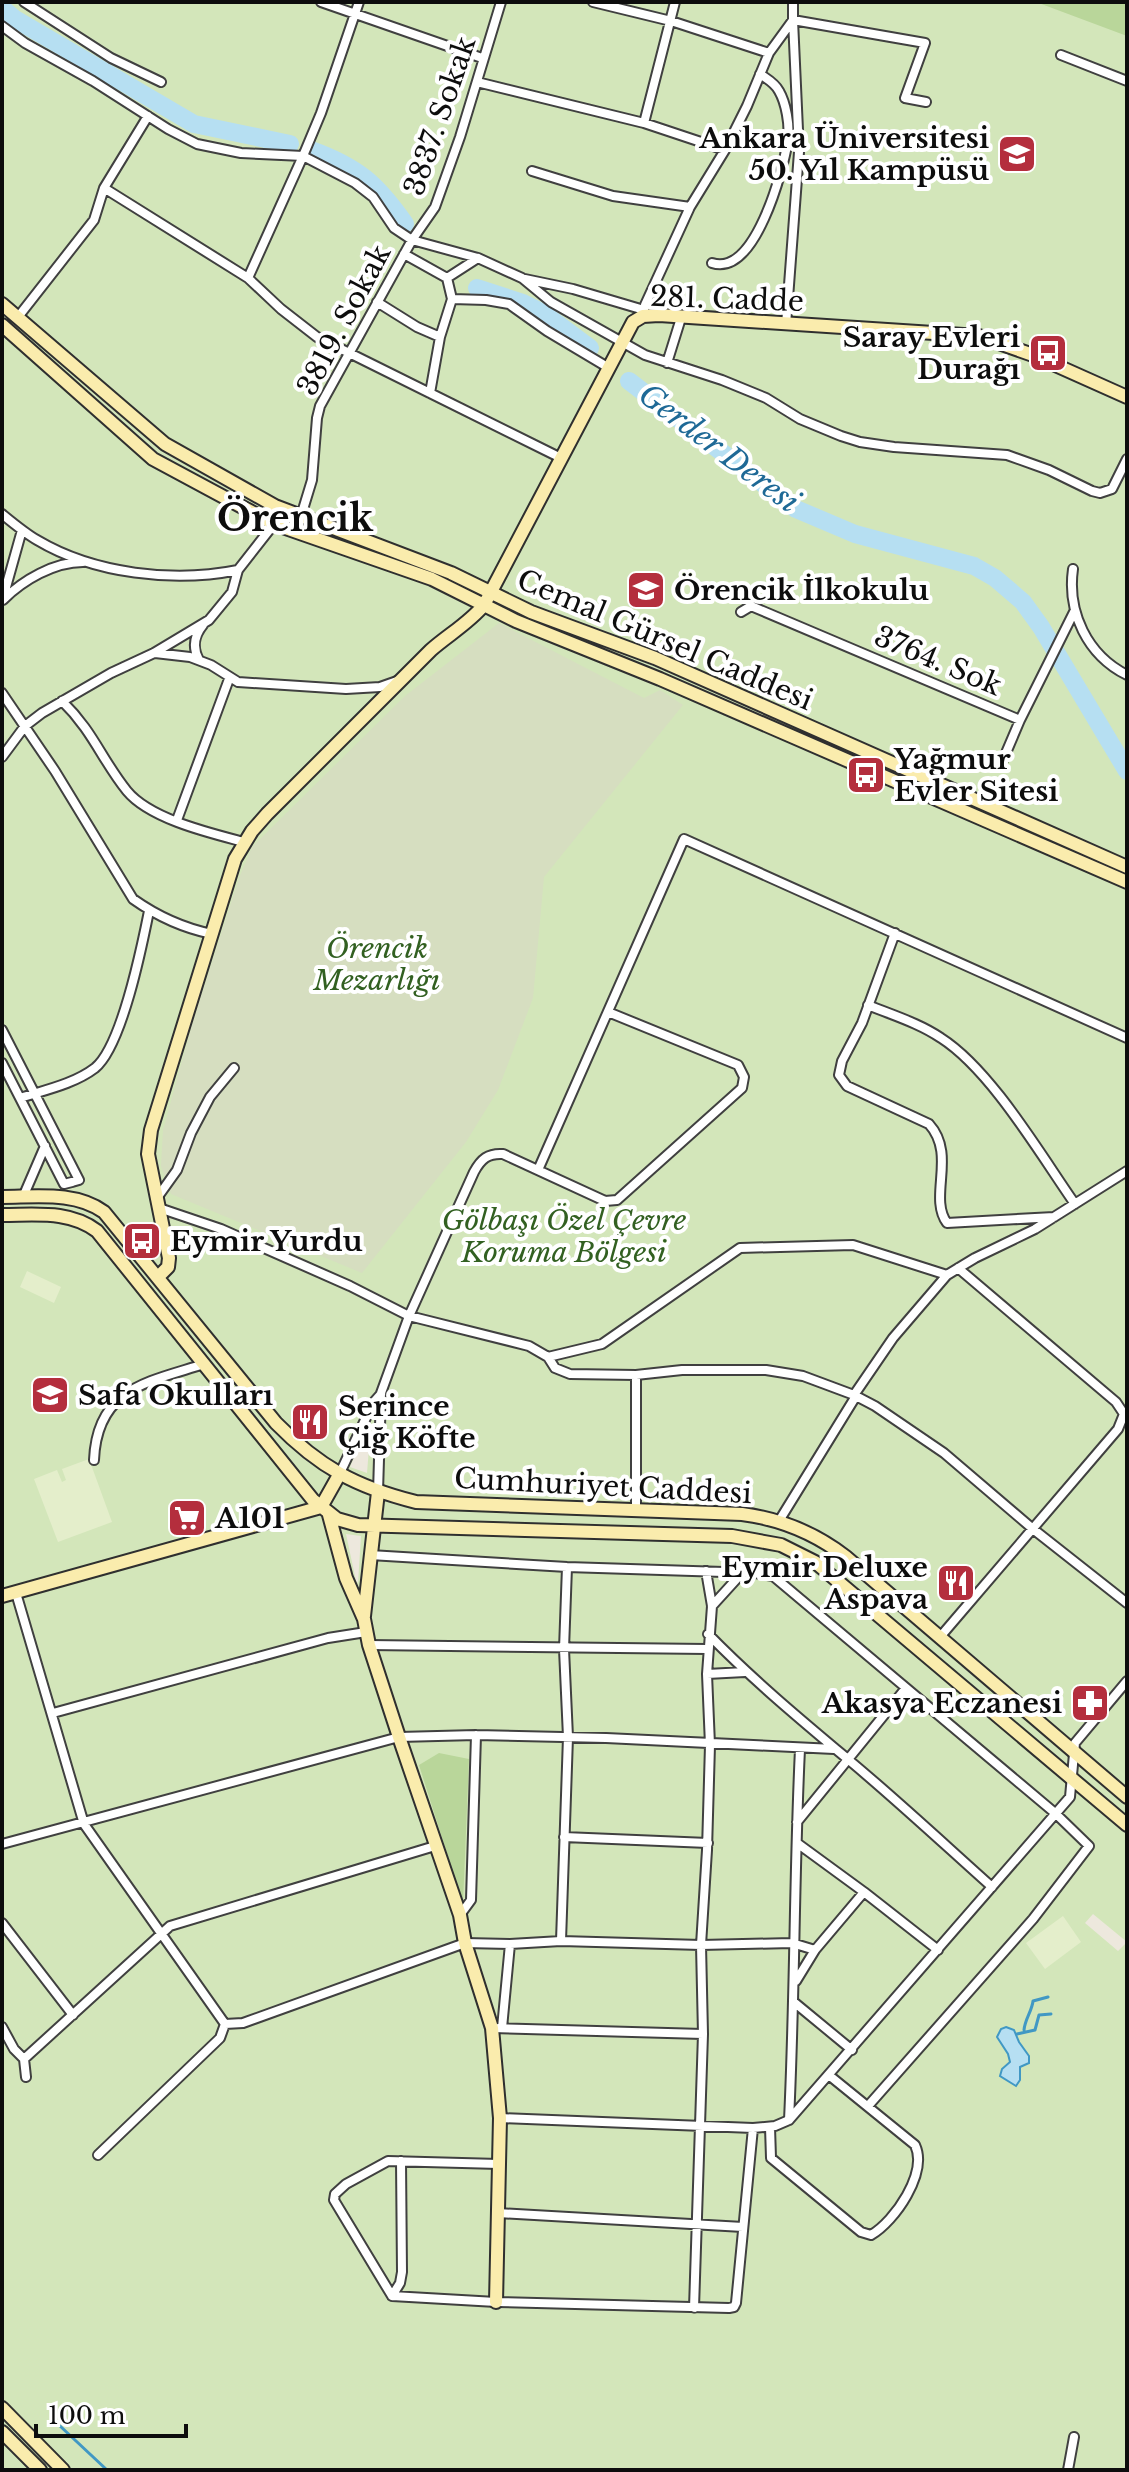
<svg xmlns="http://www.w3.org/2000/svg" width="1129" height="2472" viewBox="0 0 1129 2472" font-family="'Libre Baskerville',serif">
  <rect width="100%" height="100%" fill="#fefaee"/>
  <!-- green -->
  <path fill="#d3e6ba" d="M2,2H1127V2470H2Z"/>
  <!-- forest -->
  <path fill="#b9d69a" d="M1036,2H1127V36Z
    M439,1753L469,1759L463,1904L419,1765Z"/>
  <!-- cemetery -->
  <path fill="#d6dec0" d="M499,623L644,698L660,690L683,705L544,877L533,998L498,1090L466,1142L362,1273L171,1194L161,1166L163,1130L193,1021L239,878L252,847L405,696Z"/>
  <!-- pitch -->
  <path fill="#e4eecb" d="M27,1271L61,1287L54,1303L20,1287Z
    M89,1459L112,1522L58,1542L34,1479L57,1470L62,1482L66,1480L62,1469Z
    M1063,1916L1081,1942L1045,1969L1026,1943Z"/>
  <!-- plaza -->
  <path fill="#ede8dd" d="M369,1422L371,1423L367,1473L350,1467Z
    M346,1534L361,1536L358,1583L356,1581Z
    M1093,1914L1127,1942L1118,1951L1085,1923Z"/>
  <!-- water -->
  <path fill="#b6dff2" stroke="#4198c4" stroke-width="2" d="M1006,2027L1014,2030L1019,2042L1029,2056V2063L1020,2067V2080L1016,2086L1000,2076L1002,2069L1010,2062L1008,2054L997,2037L1001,2029Z"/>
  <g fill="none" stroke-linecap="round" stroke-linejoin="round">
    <!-- stream -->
    <path stroke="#4198c4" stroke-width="3" d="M1024,2030C1025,2019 1032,2011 1033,2001L1048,1997
      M1017,2034L1035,2030L1039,2015L1051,2014
      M60,2426L107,2470"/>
    <!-- river -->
    <path stroke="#b6dff2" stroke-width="18" d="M2,8L15,19L194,124L290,144
      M311,150C358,167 377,184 405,224
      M477,288L523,303L543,313L590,348
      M629,381L796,509L855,534L974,566L995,578L1023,602L1041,627L1127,771"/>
    <!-- street casing -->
    <g stroke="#404040" stroke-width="12">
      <path id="street" d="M24,2L111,58L161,82
        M321,2L482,58
        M359,2L321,113L303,156L355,183L373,197L394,228L412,240L478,258L522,278L551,302L645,355L722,380L766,398L800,419L841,436L860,442L894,447L1007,455L1049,470L1092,491L1100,493L1112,489L1127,459
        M593,2L671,21L769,53
        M2,26L25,43L93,81L168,129L197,144L241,153L303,156
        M1061,55L1127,81
        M477,82L644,123L725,150
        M644,123L675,2
        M532,171L613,196L690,207
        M104,188L248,278L281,309L317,337L561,458
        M404,254L447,278
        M712,263C755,277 783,171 788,140C790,125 786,103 779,91C775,83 767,79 760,74
        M248,278L303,156
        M525,279L573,289L644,310
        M452,299L486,300L509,304L547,331L609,368
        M377,302L417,327L440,337
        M643,316L645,305L690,207L725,150L747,106L769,53L793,20V2
        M18,317L94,220L104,188L148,116
        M786,325L799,152L793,20L925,43L905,98L926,102
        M667,363L681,318
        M430,393L440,337L452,299L447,278L478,258
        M2,514C13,523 25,533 37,540C94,574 174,583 238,570
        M301,516L312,480L317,418L320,406L412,240L435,207L460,137L501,2
        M1073,569C1067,612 1087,655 1127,675
        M3,598L22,530
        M3,600C23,580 54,562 83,562
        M741,612L751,606L1020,720
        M155,653L190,657L211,665L238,682L346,689L380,687L397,681
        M199,660C192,647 194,636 203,625
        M2,693L55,771L133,899C157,916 183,928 212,934
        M62,701C93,731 102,760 127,791C150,819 210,833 244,842
        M2,757L25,726L42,713L111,673L154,653L209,620L232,592L238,570L274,524
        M1000,767L1020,720L1074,612
        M177,820L229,679
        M895,933L862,1023L842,1061L839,1075L847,1086L929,1124C957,1155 928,1197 947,1223L1054,1217
        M868,1005C892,1015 919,1023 941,1038C991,1070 1040,1154 1075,1204
        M2,1030L79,1180L72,1182
        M2,1063L64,1184L72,1182
        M20,1098C45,1090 74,1084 95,1068C122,1046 142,946 149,911
        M538,1170L684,839L1127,1038
        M23,1197L45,1146
        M157,1198L177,1170L191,1133L210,1097L234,1068
        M159,1208L221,1229L350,1286L409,1316L529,1346L548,1357L555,1368L570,1374L636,1375L682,1370H766L803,1376L854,1395L875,1406L944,1453L1033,1529L1127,1603
        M548,1357L602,1344L740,1248L853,1245L947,1275
        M636,1375V1511
        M854,1395L893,1338L947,1275L975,1258L1035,1229L1127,1171
        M94,1460C97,1388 148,1382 204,1364
        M339,1475L373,1403L381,1394
        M378,1492L381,1393L409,1316L474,1172C481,1159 488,1153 503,1154L605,1201L617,1200L742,1088L744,1077L738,1065L608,1012
        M779,1521L856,1396
        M370,1555L567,1567L755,1573L773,1576L1055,1813L1089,1846L1033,1919L868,2106
        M16,1593L84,1824L225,2024L220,2038L98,2155
        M712,1606L742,1573
        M708,1634C753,1680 801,1720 850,1761C898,1801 945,1845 992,1887
        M940,1637L1118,1429L1124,1414L1116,1402L958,1268
        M369,1645L707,1649
        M707,1674L745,1672
        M53,1713L328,1638L366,1632
        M797,1822L906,1688
        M564,1837L708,1843
        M797,1843L864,1892L938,1950
        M2,1844L399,1737L476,1735L606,1738L834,1749
        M460,1915L471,1900L476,1735
        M2,1923L73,2015
        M561,1941L568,1737L564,1649L567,1567
        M796,1981L815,1950L864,1892
        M795,2003L852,2050
        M225,2024L243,2023L465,1943L510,1944L561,1941L701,1945L792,1943L815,1950
        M2,2027L14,2049L24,2059
        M492,2028L703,2034
        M502,2028L510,1944
        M26,2077L24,2059L170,1926L435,1846
        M500,2118L753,2128L775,2126L789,2120L1070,1797L1075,1743L1127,1681
        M789,2120C795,1996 794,1873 800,1749
        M770,2127L771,2158L861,2232L871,2235C895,2221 928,2173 915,2145L830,2076
        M499,2164L388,2161L346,2184L335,2194L334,2200L392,2296L496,2302L729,2308L734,2307L736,2303L753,2128
        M498,2213L743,2227
        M392,2296L400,2283L402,2272L401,2161
        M694,2308L703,2034L701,1945L707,1850L710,1745L707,1674L712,1606L706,1571
        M1068,2470L1074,2437"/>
    </g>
    <!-- secondary casing -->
    <g stroke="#2f2f2f" stroke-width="16">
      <path id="secondary" d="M2,304L165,444L275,506L451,573L531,612L655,658L1127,867
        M2,325L153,459L274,524L432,579L516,621L660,679L1127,882
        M2,1197C36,1197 75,1191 104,1212L276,1423C319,1467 356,1487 416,1502L742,1514C781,1519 815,1533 846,1557L1127,1797
        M2,1215C36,1215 69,1210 97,1231L313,1500L337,1519L358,1525L732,1536L781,1545L815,1562L1127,1825
        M158,1277L168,1267L169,1258L148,1154L151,1130L235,859L252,831L267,814L431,650C448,635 469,623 484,605L633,322L643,316L659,315L979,336L1033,355L1127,397
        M329,1515L346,1578L364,1619L369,1645L399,1737L460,1915L465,1943L492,2028L500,2118L496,2302
        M2,1596L321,1507L339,1475
        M364,1616L378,1492
        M2,2408L63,2470
        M2,2432L40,2470"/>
    </g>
    <!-- street -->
    <use href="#street" stroke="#fff" stroke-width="8"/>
    <!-- secondary -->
    <use href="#secondary" stroke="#faecad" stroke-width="12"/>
  </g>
  <!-- icons -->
  <defs>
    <g id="university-square" transform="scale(2)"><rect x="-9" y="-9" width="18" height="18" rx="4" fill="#b42e3d" stroke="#fff"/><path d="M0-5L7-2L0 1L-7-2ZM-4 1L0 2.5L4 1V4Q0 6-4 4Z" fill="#fff"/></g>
    <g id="bus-square" transform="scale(2)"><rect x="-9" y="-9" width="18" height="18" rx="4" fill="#b42e3d" stroke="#fff"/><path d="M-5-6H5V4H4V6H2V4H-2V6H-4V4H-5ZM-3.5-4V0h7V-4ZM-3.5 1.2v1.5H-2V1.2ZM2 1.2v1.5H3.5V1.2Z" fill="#fff"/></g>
    <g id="school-square" transform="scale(2)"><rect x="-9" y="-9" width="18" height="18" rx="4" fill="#b42e3d" stroke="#fff"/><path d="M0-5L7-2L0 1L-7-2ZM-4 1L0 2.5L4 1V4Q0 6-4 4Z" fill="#fff"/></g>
    <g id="restaurant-square" transform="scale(2)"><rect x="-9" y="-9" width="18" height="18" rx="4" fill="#b42e3d" stroke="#fff"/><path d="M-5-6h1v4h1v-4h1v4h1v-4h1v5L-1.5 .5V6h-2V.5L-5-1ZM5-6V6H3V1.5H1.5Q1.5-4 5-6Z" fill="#fff"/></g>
    <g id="supermarket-square" transform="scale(2)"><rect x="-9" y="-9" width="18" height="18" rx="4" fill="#b42e3d" stroke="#fff"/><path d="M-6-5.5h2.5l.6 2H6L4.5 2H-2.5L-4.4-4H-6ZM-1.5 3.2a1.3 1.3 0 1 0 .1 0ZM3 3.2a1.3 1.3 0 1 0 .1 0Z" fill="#fff"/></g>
    <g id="pharmacy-square" transform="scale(2)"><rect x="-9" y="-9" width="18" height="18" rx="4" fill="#b42e3d" stroke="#fff"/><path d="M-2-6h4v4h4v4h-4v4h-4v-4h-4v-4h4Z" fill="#fff"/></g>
  </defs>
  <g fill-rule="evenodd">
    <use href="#university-square" x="1017" y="154"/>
    <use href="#bus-square" x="1048" y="353"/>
    <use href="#school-square" x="646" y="590"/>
    <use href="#bus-square" x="866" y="775"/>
    <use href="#bus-square" x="142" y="1241"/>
    <use href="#school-square" x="50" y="1395"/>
    <use href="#restaurant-square" x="310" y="1422"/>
    <use href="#supermarket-square" x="187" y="1518"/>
    <use href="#restaurant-square" x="956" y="1583"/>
    <use href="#pharmacy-square" x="1090" y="1703"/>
  </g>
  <g text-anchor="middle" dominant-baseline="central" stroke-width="8" stroke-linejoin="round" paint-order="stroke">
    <!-- street labels -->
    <g font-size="28" fill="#0d0d0d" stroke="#fff">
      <text transform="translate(440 116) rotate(-71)">3837. Sokak</text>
      <text transform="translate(727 299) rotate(2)">281. Cadde</text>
      <text transform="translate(344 320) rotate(-62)">3819. Sokak</text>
      <text transform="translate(665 640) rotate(23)">Cemal Gürsel Caddesi</text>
      <text transform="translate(938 661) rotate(23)">3764. Sok</text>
      <text transform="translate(603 1486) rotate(3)">Cumhuriyet Caddesi</text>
    </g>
    <!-- poi labels -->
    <g font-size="28" font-weight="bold" fill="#0d0d0d" stroke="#fff" text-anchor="start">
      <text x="989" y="138" text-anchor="end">Ankara Üniversitesi<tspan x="989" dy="32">50. Yıl Kampüsü</tspan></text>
      <text x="1020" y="337" text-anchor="end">Saray Evleri<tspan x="1020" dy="32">Durağı</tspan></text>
      <text x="674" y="590">Örencik İlkokulu</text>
      <text x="894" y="759">Yağmur<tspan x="894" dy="32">Evler Sitesi</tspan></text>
      <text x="170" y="1241">Eymir Yurdu</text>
      <text x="78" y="1395">Safa Okulları</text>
      <text x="338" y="1406">Serince<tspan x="338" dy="32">Çiğ Köfte</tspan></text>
      <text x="215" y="1518">A101</text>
      <text x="928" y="1567" text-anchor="end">Eymir Deluxe<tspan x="928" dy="32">Aspava</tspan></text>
      <text x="1062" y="1703" text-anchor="end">Akasya Eczanesi</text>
    </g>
    <!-- park labels -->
    <g font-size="28" font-style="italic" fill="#326021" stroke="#fff">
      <text x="377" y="948">Örencik<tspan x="377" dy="32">Mezarlığı</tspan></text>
      <text x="564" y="1220">Gölbaşı Özel Çevre<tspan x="564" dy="32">Koruma Bölgesi</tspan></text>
    </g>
    <!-- water labels -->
    <g font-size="30" font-style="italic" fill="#1e6996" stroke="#fff">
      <text transform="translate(719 448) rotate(37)">Gerder Deresi</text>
    </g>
    <!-- district labels -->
    <g font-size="36" font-weight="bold" fill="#0d0d0d" stroke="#fff">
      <text x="295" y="518">Örencik</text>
    </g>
  </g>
  <!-- border -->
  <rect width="1129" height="2472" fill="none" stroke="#0d0d0d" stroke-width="8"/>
  <!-- scale -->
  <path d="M36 2424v12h150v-12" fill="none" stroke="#0d0d0d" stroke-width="4"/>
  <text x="48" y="2424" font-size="24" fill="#0d0d0d" stroke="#ffffff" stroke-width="6" paint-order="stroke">100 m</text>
</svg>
